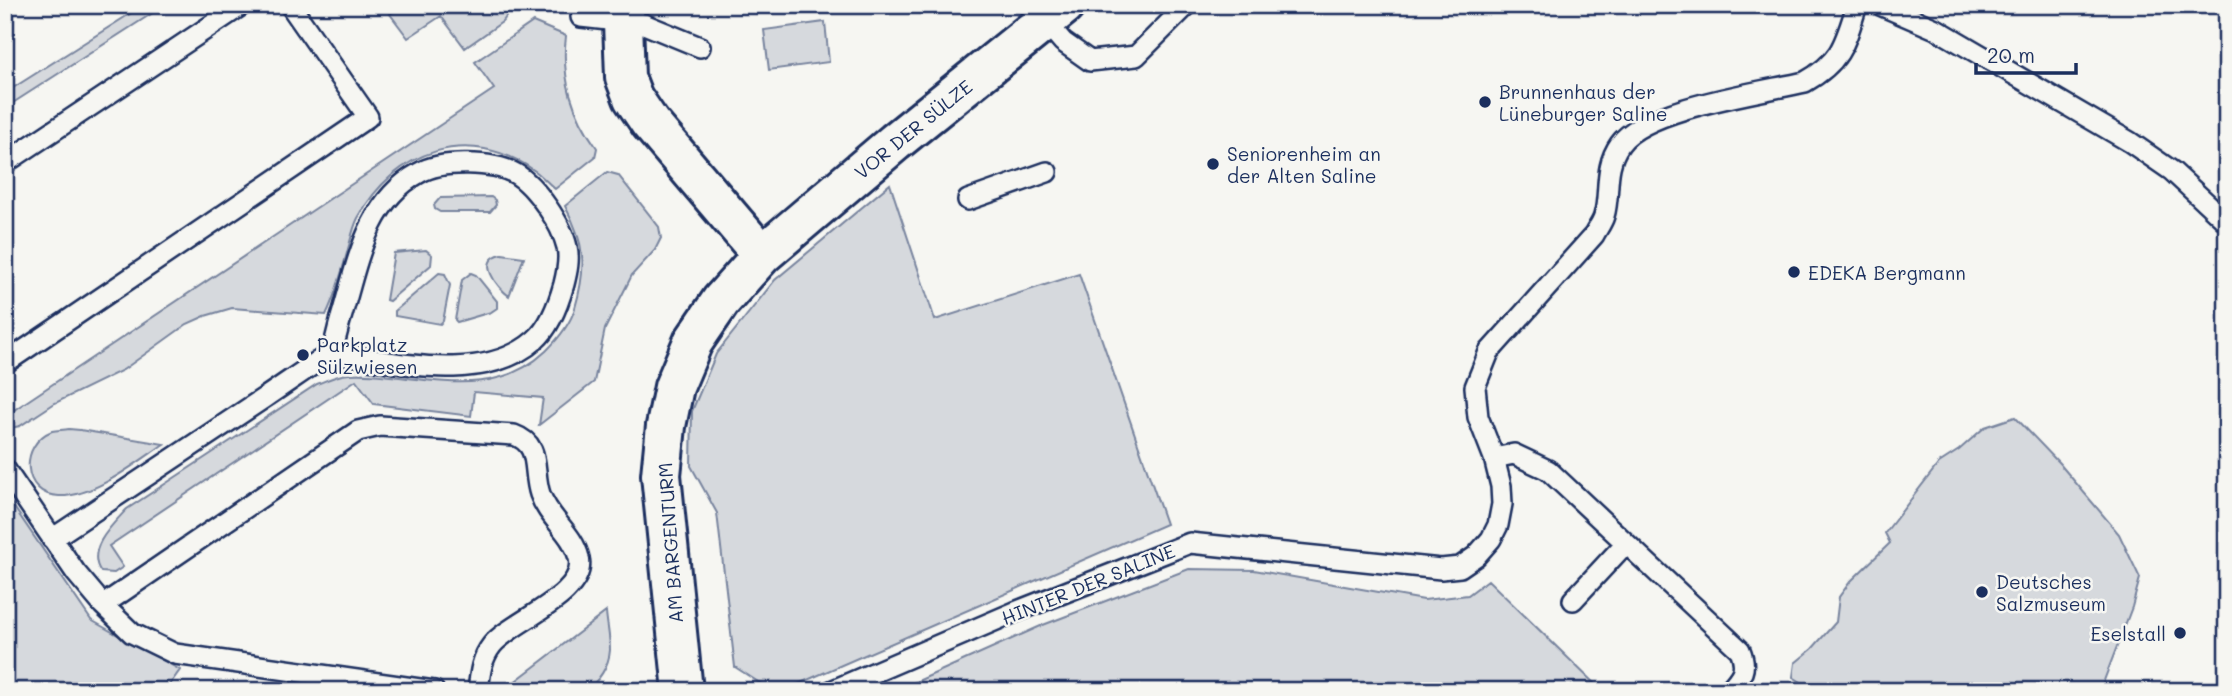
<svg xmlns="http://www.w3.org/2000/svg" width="2232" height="696" viewBox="0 0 2232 696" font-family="Mali,sans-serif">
  <rect width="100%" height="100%" fill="#f6f6f2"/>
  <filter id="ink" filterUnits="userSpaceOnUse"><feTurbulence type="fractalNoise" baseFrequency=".0143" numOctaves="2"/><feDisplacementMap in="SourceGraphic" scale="14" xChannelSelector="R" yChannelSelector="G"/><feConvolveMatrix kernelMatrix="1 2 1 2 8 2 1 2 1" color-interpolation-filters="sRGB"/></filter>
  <g filter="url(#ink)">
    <!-- green -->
    <path fill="#d6d9dd" stroke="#78849e" stroke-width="2" d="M144,5H165L5,108V93Z
      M404,5H507C509,12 507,17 502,22L465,48L441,16L408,38L390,14Z
      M533,22L566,36C561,78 572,113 597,148L595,157L555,189C548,183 542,176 535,171C469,124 395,150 358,218C353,228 351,239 348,249C342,272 336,294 326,315L232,308L205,316L187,324L123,370L55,403L20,426L5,429V398L14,410L494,89L475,62Z
      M825,22L829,62L769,70L764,30Z
      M607,172L618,175L659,227L661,238L655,250L632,275L605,329L594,382L539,425L543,398L474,392L471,416L374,404L356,380L109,546L123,567L114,573L101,572C85,550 112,525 127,509L317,384C325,381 333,377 342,375C357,372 374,374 390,376C446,382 501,394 546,351C558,339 570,325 575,308C587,267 585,243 565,206Z
      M890,184L935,320L1079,274L1166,524L782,691H772L735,667L717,513L691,466L692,411L716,354L775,280Z
      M491,197L495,200L496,205L490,212H440L435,209L434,205L440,198Z
      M426,250L432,255L431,265L389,301L386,300L394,253Z
      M502,254L524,257L509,296C497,287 475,260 502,254Z
      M439,273L445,274L450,285L443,321L440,324L395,316V311Z
      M471,273L476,275L497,301V308L491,312L457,322L455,320L462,280Z
      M2015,417L2059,463L2119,534L2140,578L2132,607L2100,691H1816L1793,677L1795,663L1812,649L1836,622L1839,597L1850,582L1890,543L1885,533L1939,463L1959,450L1985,427Z
      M69,429L80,430L164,444C136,463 94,497 59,496C21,495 19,444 52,431C57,430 64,430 69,429Z
      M5,494L91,620L180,670L165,691H5Z
      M1189,569L1254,570L1424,600L1468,595L1488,580L1602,691H900V689L1043,625Z
      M606,612C607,624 610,637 610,650C609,665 599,683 585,689C570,696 527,688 509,686Z"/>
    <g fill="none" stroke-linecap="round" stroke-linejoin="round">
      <!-- lane casing -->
      <g stroke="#1b2f5e" stroke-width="24">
        <path id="lane" d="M1880,5L1938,30L2130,142L2172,171L2227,222
          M581,17L644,24L700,47
          M1045,21L1063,42L1090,61L1136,56L1187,5
          M5,163L242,5
          M968,200L1047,172
          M5,363L368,117L290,5
          M1494,458L1514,454L1548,470L1740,650C1748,669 1742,676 1728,691
          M5,469L76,573L103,605L132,633L175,654L434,691
          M52,539C123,492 194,445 264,398C282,386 299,374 317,362C320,360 327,357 330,353C335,347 338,326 341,318C357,265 366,202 419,173C440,160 494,161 516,174C536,186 562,225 567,247C570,259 567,272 564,284C559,302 550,327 535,340C483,386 392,361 330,353
          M1573,600L1626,543
          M103,605L358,431L380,426L514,435C542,445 532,470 540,494C548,518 573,533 579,558C588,595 511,621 492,645C481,659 480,674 478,691
          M831,691L1015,612L1190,543L1441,569L1460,567L1476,556L1491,539L1498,525L1502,504L1501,486L1494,458L1478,417L1475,387L1489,352L1594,235C1597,229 1602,223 1604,216C1611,193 1603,168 1620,144C1645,108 1762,92 1805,82C1842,61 1845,43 1857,5"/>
      </g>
      <!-- street casing -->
      <g stroke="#1b2f5e" stroke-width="44">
        <path id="street" d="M625,5L623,22L625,77L633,98L650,123L762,255
          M683,691L661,475L666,426L674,387L693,342L721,301L762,255L895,142L1065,5"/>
      </g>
      <!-- lane -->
      <use href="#lane" stroke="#f6f6f2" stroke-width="19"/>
      <!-- street -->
      <use href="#street" stroke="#f6f6f2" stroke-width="38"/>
    </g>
  </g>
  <!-- markers -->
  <g fill="#1b2f5e" stroke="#f6f6f2" stroke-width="2.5">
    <circle cx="1485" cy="102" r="7"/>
    <circle cx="1213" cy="164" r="7"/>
    <circle cx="1794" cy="272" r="7"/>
    <circle cx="303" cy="355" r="7"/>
    <circle cx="1982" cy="592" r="7"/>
    <circle cx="2180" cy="633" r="7"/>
  </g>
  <g text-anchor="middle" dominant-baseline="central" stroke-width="5" stroke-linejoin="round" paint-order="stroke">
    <!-- poi labels -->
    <g font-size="19" fill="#1b2f5e" stroke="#f6f6f2" text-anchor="start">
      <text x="1499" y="91">Brunnenhaus der<tspan x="1499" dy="22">Lüneburger Saline</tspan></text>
      <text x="1227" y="153">Seniorenheim an<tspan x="1227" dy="22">der Alten Saline</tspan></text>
      <text x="1808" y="272">EDEKA Bergmann</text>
      <text x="317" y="344">Parkplatz<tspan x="317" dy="22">Sülzwiesen</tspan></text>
      <text x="1996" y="581">Deutsches<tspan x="1996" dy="22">Salzmuseum</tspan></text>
      <text x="2166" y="633" text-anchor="end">Eselstall</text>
    </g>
    <!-- street labels -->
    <g font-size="19" fill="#1b2f5e" stroke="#f6f6f2">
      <text transform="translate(913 129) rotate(-39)">VOR DER SÜLZE</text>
      <text transform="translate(670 543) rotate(-94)">AM BARGENTURM</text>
      <text transform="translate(1088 584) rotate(-22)">HINTER DER SALINE</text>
    </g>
  </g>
  <!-- margin -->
  <rect width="2232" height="696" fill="none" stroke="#f6f6f2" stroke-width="28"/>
  <rect x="14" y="14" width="2204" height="668" fill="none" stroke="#1b2f5e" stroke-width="2.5" filter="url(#ink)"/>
  <!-- scale -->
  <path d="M1976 63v10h100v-10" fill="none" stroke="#1b2f5e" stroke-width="3.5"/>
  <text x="1987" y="63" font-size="21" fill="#1b2f5e" stroke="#f6f6f2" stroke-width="5" paint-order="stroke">20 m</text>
</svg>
